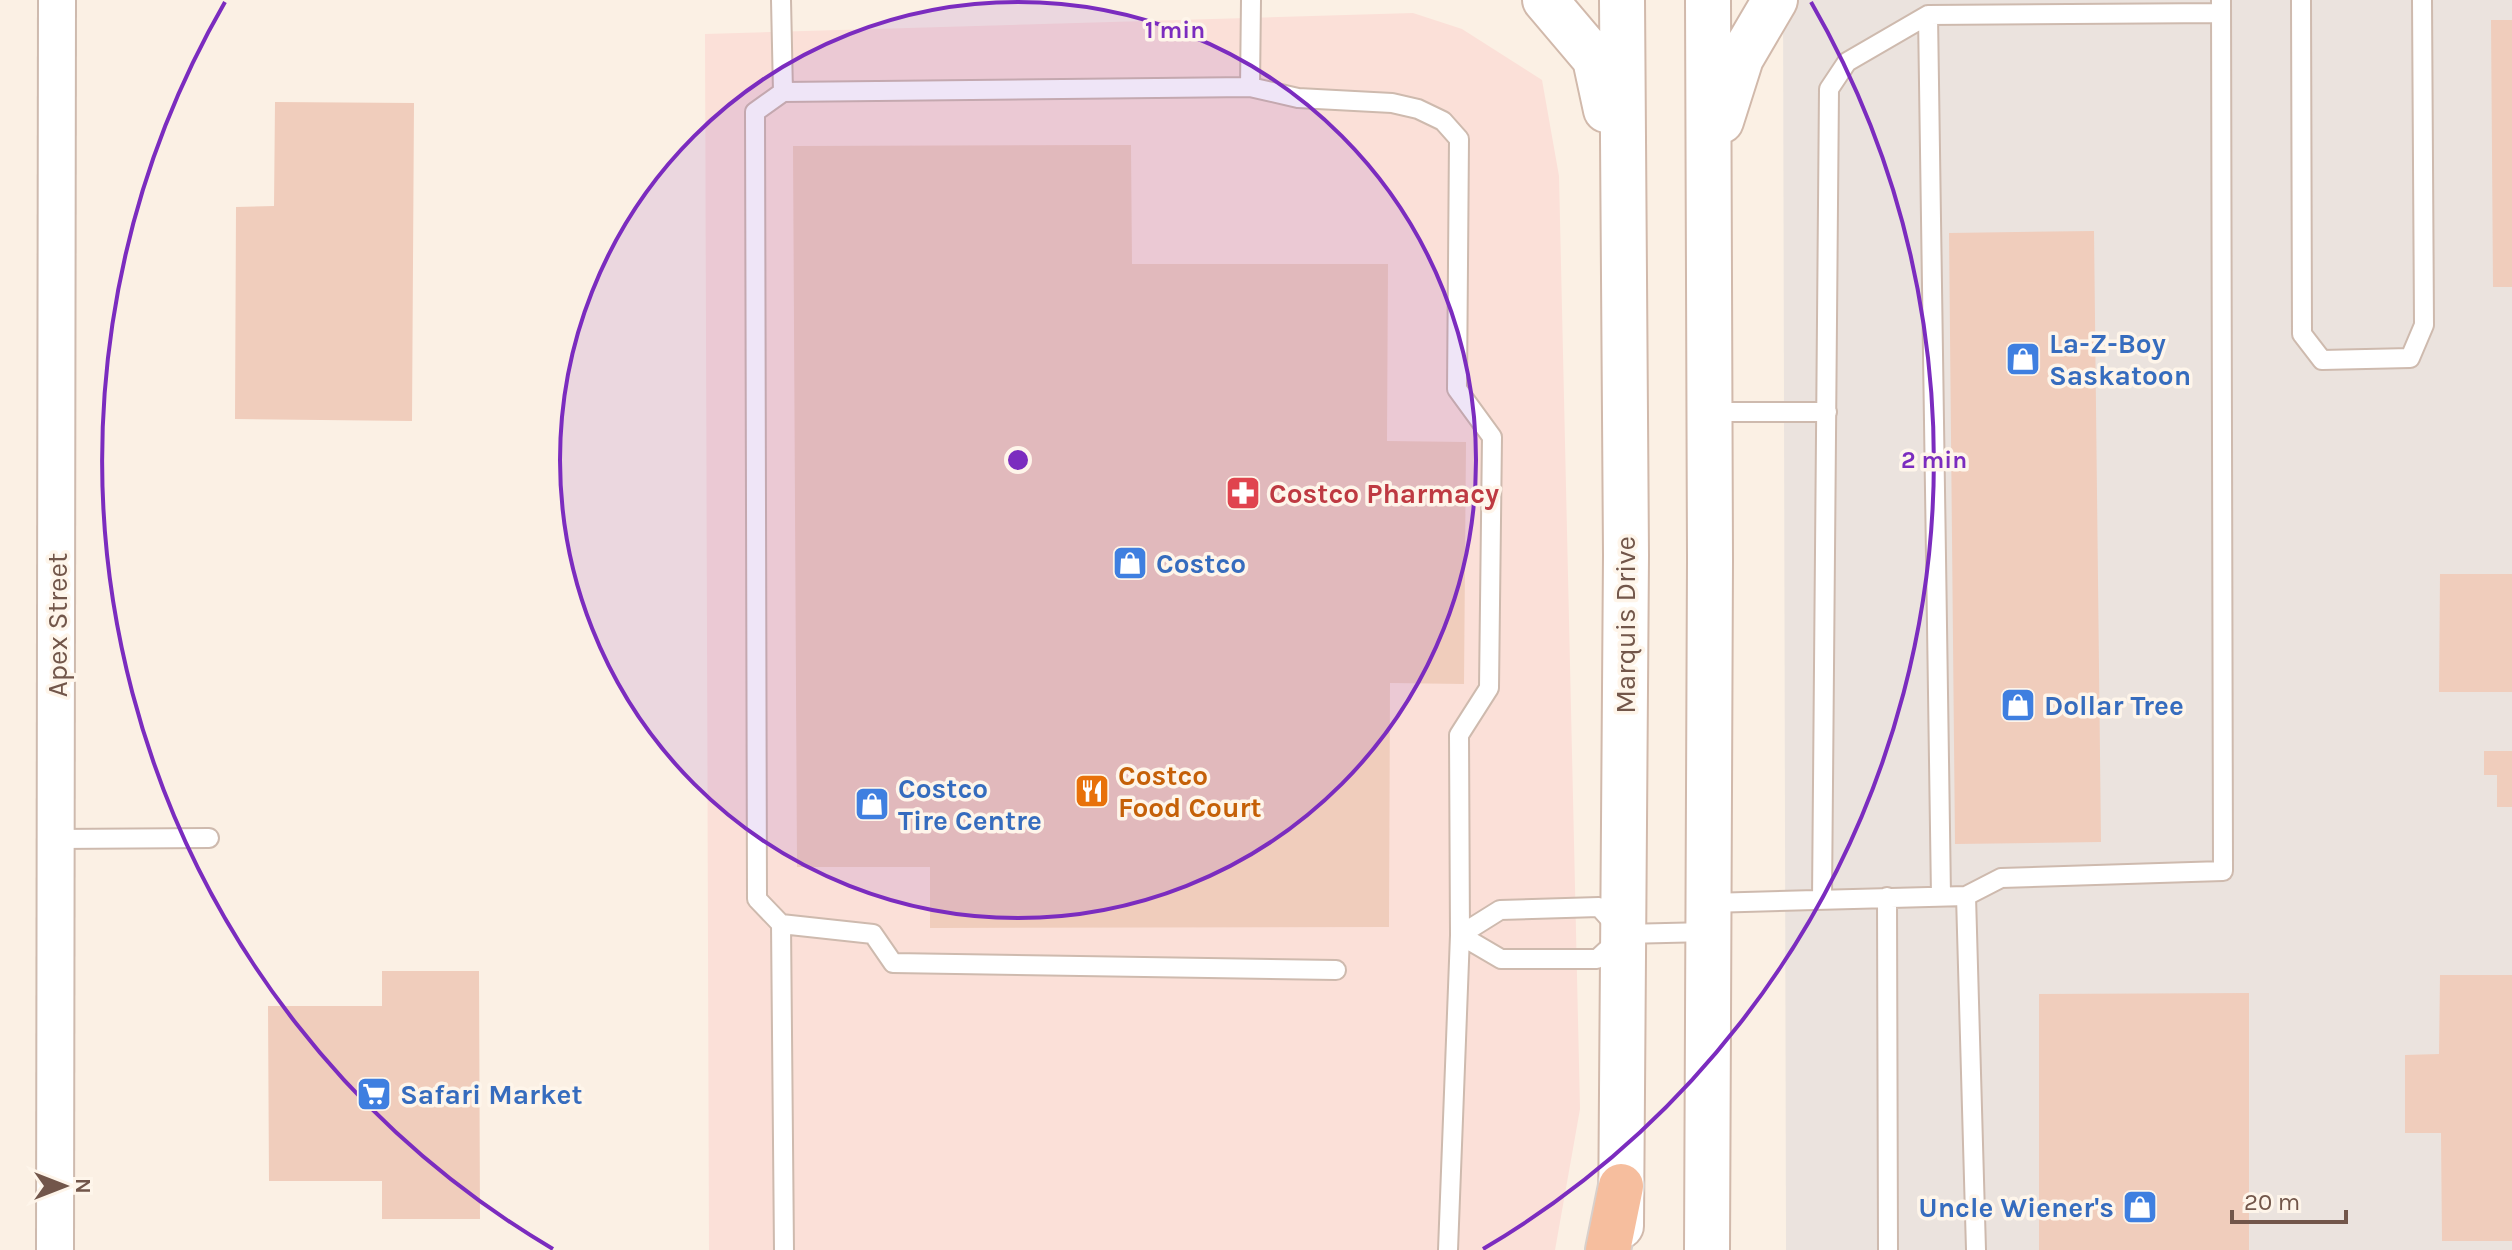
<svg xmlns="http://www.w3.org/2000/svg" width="2512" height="1250" viewBox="0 0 2512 1250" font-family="Karla,sans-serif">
  <rect width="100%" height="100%" fill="#fbf0e4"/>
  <!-- commercial -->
  <path fill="#fbe0d8" d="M1413,13L1462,29L1542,80L1559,176L1580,1109L1555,1250H709L705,34Z"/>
  <!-- industrial -->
  <path fill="#ebe3de" d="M1783,0H2512V1250H1786Z"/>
  <!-- building -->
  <path fill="#f0cdbc" d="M2491,20H2512V287H2493Z
    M275,102L414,103L412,421L235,419L236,207L274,206Z
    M1131,145L1132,264H1388L1387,441L1466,442L1464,684L1390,683L1389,927L930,928V867H797L793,146Z
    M2094,231L2101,842L1955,844L1949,233Z
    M2440,574H2512V692H2439Z
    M2484,751H2512V807H2497V775H2484Z
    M382,971H479L480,1219H382V1181H269L268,1006H382Z
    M2440,975H2512V1241H2442L2441,1133H2405V1055L2439,1054Z
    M2249,993V1250H2039V994Z"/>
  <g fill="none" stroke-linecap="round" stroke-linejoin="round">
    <!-- service casing -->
    <g stroke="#cebaae" stroke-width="22">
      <path id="service" d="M781,0L783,92L755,112L757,899L781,924L784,1250
        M2301,0L2302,334L2322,360L2410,358L2424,325L2422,0
        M1928,15L1941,896
        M1250,87L1251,0
        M783,92L1250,87L1298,98L1392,103L1418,109L1443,121L1459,139L1457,389L1492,437L1489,688L1459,735L1460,935L1448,1250
        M1710,412H1827
        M56,839L209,838
        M1966,896L1976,1250
        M1887,897L1888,1250
        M1822,899L1829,89L1847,62L1928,15L2221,13
        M1709,903L1966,896L2001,878L2223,871L2221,0
        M781,924L873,934L893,963L1336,970
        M1460,935L1501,959H1597L1624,934L1708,932
        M1460,935L1500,910L1599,907L1616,926"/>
    </g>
    <!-- minor casing -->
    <g stroke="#cebaae" stroke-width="40">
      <path id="minor" d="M55,1250L57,0"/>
    </g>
    <!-- secondary casing -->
    <g stroke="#d1b9ab" stroke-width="48">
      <path id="secondary" d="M1545,0L1595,59L1606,110
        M1721,121L1741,58L1775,0
        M1621,1226L1626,555L1622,0
        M1707,1250L1710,560L1708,0"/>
    </g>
    <!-- trunk casing -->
    <g stroke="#d8d0cc" stroke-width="48">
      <path id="trunk" d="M1608,1250L1621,1186"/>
    </g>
    <!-- service -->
    <use href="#service" stroke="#fff" stroke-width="18"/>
    <!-- minor -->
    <use href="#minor" stroke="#fff" stroke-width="36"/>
    <!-- secondary -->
    <use href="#secondary" stroke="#fff" stroke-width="44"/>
    <!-- trunk -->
    <use href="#trunk" stroke="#f6be9e" stroke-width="44"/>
  </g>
  <!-- distance rings -->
  <circle cx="1018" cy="460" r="458" fill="#7b2cbf" fill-opacity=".12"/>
  <g fill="none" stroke="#7b2cbf" stroke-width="4">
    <circle cx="1018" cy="460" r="458"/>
    <path d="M553 1249A916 916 0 0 1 225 2M1811 2A916 916 0 0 1 1483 1249"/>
  </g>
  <!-- icons -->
  <defs>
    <g id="shop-square" transform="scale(1.8)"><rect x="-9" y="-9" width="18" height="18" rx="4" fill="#3f7fe0" stroke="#fef5ea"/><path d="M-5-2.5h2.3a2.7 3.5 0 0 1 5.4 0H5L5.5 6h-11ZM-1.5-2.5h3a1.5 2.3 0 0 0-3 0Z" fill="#fff"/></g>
    <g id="pharmacy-square" transform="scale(1.8)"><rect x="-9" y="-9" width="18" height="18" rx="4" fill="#e0444e" stroke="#fef5ea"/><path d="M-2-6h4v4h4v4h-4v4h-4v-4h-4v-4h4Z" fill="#fff"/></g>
    <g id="restaurant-square" transform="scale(1.8)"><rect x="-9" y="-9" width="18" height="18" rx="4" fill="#e8710a" stroke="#fef5ea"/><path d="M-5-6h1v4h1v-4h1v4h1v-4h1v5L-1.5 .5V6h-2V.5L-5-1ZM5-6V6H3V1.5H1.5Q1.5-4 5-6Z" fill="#fff"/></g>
    <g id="supermarket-square" transform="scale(1.8)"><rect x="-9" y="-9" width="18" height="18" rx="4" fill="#3f7fe0" stroke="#fef5ea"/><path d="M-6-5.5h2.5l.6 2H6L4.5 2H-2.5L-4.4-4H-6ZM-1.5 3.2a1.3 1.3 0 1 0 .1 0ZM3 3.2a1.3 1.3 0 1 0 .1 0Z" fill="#fff"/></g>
  </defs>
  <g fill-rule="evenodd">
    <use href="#shop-square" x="2023" y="359"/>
    <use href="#pharmacy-square" x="1243" y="493"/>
    <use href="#shop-square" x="1130" y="563"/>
    <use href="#shop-square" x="2018" y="705"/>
    <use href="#restaurant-square" x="1092" y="791"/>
    <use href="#shop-square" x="872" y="804"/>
    <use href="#supermarket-square" x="374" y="1094"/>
    <use href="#shop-square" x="2140" y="1207"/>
  </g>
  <g text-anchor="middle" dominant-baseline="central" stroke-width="7" stroke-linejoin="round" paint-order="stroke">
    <!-- shop labels -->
    <g font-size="28" font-weight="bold" fill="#366cbe" stroke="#fef5ea" text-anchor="start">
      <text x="2049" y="343">La-Z-Boy<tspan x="2049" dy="32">Saskatoon</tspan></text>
      <text x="1156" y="563">Costco</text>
      <text x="2044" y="705">Dollar Tree</text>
      <text x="898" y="788">Costco<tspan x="898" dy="32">Tire Centre</tspan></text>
      <text x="400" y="1094">Safari Market</text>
      <text x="2114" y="1207" text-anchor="end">Uncle Wiener's</text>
    </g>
    <!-- health labels -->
    <g font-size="28" font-weight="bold" fill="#be3a42" stroke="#fef5ea" text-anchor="start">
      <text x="1269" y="493">Costco Pharmacy</text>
    </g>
    <!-- street labels -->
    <g font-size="28" fill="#72564a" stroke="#fef5ea">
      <text transform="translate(57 625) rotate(-90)">Apex Street</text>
      <text transform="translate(1625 625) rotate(-90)">Marquis Drive</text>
    </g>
    <!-- food labels -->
    <g font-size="28" font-weight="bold" fill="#c56008" stroke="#fef5ea" text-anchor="start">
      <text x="1118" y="775">Costco<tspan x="1118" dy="32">Food Court</tspan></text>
    </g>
  </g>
  <circle cx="1018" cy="460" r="12" fill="#7b2cbf" stroke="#fef5ea" stroke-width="4"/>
  <g font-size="24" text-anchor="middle" font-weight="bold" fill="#7b2cbf" stroke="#fef5ea" stroke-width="7" stroke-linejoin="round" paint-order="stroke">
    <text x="1175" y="38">1 min</text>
    <text x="1934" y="468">2 min</text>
  </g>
  <!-- north arrow -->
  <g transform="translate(64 1186) rotate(90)" stroke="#fef5ea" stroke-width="6" paint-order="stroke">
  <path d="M0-6L14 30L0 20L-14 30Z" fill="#72564a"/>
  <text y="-12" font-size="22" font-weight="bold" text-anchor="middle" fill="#72564a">N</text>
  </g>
  <!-- scale -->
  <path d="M2232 1210v12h114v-12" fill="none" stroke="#72564a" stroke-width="4"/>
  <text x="2244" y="1210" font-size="24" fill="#72564a" stroke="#fef5ea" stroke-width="6" paint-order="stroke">20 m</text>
</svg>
